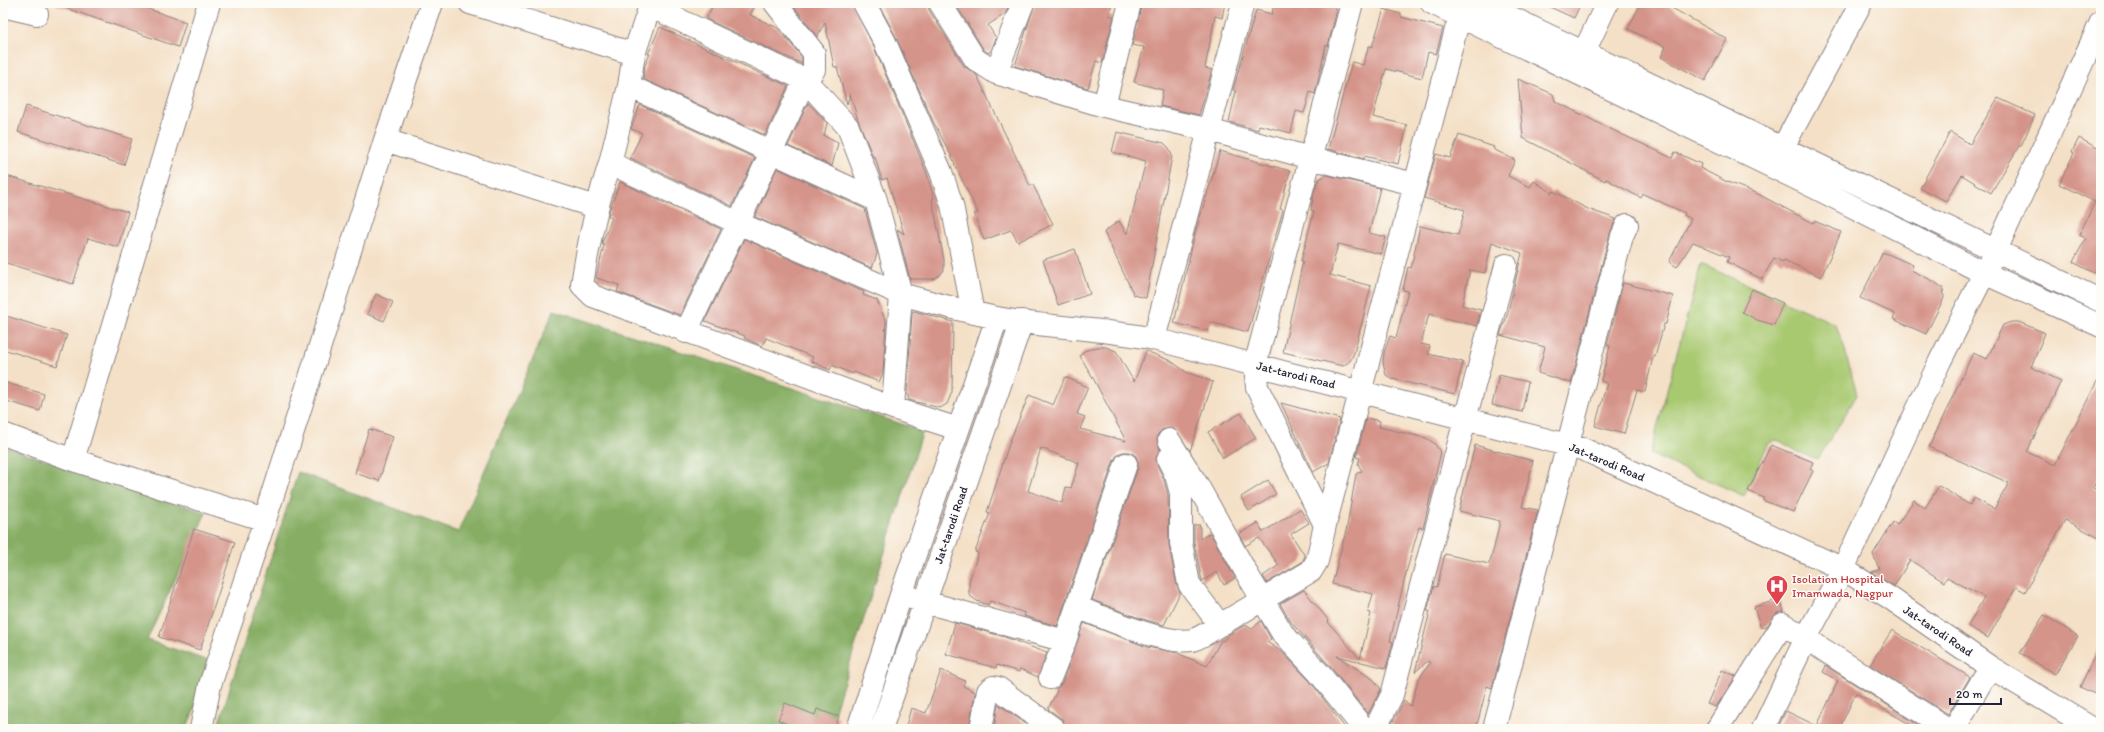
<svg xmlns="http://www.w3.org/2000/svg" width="2104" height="732" viewBox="0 0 2104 732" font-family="Itim,sans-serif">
  <rect width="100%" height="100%" fill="#fdfcf7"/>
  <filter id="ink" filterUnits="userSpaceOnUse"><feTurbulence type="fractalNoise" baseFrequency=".025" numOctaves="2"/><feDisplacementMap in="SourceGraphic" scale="8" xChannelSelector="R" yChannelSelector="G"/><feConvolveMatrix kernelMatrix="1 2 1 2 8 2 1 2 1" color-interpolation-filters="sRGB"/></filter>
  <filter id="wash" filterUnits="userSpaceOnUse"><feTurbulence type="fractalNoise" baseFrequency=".012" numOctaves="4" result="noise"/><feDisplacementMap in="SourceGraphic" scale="16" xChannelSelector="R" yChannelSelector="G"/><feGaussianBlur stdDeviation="0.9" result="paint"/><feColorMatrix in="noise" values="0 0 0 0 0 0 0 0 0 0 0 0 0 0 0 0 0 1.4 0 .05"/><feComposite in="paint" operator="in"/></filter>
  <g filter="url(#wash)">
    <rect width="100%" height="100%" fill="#f4e0c6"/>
    <!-- green -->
    <path fill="#a9c971" stroke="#667656" d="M1701,264L1835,324L1843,343L1857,395L1818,459L1800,453L1780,441L1775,440L1768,444L1744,496L1650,454Z"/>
    <!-- forest -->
    <path fill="#86ad63" stroke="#54684f" d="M554,310L923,431L829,729H217L298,472L458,532Z
      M3,446L206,513L147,640L215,663L186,729H3Z"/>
    <g id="blocks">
      <!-- building -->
      <path fill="#d5948a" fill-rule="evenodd" d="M57,3H131L186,22L178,47L57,5Z
        M714,3H756L750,15L778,28L802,57V64L706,19Z
        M795,3H852L874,47L926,171L934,198L932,199L944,260V270L940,275L933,279H910L897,229L904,234L887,178L882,180L875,157H873L858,120L850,94L847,104L837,67H834L825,22L817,37L793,5Z
        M878,3H928L929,10L964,66L976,74L983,88L1030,186L1033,185L1053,224L1018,242L1011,230L984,240L974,214L978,213L954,163H955L933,121L896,37Z
        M955,3H1010L1005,14L988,25L996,38L991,51L988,53L984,50Z
        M1035,3H1112L1109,15L1114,17L1102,63L1096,61L1088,88L1015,66Z
        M1142,3H1225L1222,18L1215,16L1205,68L1212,70L1199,115L1160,106L1163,90L1134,82L1144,47L1132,45Z
        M1274,3H1336L1335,8L1337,9L1328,46L1326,45L1315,94L1310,92L1304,113L1296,111L1291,133L1259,125L1258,130L1229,122L1236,91L1233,90L1256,10L1272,14Z
        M1541,3H1581L1574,18Z
        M1641,3H1663L1727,39L1705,81L1661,57L1666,47L1628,29Z
        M1384,9L1401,14V17L1443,28L1436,54L1428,52L1422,78L1386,69L1373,117L1407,125L1398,164L1364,156V159L1328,149L1352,62L1363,65L1369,46L1372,47Z
        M660,27L788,86L765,135L643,79L645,65L650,54H648Z
        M1518,79L1553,94L1555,101L1598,123L1672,158L1675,152L1701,164L1700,168L1725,181L1756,193L1813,223L1814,221L1841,232L1821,277L1784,260L1783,262L1774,258L1762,279L1727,262L1729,257L1693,242L1677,267L1669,262L1691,219L1684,215L1685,213L1643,194L1641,198L1606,179L1605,181L1523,138Z
        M1998,98L2035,115L2021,146H2019L1991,193L1962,175L1946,201L1920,188L1950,132L1970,144Z
        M808,103L827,123L824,136L838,143L832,166L788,146Z
        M640,105L755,158L732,206L630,158L642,133L631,129Z
        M26,106L132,139L124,165L18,132Z
        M1117,132L1164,143L1169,148L1172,156L1146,298L1134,295L1104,232L1119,221L1127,234L1146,161L1112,152Z
        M1459,135L1494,147L1493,149L1515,160L1508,176L1530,187L1534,181L1552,193L1553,191L1588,209L1616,219L1610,233L1571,383L1538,373L1545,347L1500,335L1507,316L1522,253L1492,242L1485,273L1470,270L1462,305L1481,310L1477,326L1429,314L1421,344L1430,346L1428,354L1463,362L1455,394L1392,379L1386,375L1383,363L1384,353L1390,336L1396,338L1408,291L1403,290L1408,267L1411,268L1420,226L1458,235L1465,210L1424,198L1436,154L1450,158Z
        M2079,138L2101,150V260L2094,273L2073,262L2086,238L2079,235L2095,202L2059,184L2074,153L2072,152Z
        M1220,151L1290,171L1280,209L1283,210L1248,332L1210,322L1208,331L1174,323L1195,234Z
        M777,168L865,209L877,254L872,268L755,217Z
        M3,175L128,212L118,247L88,238L73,284L3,262Z
        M1327,175L1380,188L1369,233L1386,237L1381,254L1338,244L1330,275L1371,286L1354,353L1350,361L1343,366L1283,352L1303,261H1301L1314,211L1311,210L1314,192L1319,179Z
        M620,182L721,229L680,315L617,292L619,285L596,278L604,245L602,243L612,218L608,216L609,211Z
        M744,239L864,292L863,295L877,300L886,322L883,373L879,382L854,372L853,374L832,365L830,370L811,361L813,357L766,338L762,346L744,338L745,336L705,321Z
        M1075,249L1090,294L1058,305L1043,260Z
        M1883,252L1913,265L1911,270L1933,281L1943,288L1944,298L1926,334L1893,319L1895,314L1860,298Z
        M1623,283L1673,296L1666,324H1664L1655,357H1653L1645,392L1637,390L1624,434L1595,426L1607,383L1601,381L1610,346L1607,345Z
        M1752,289L1783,303L1774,325L1757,320L1742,312Z
        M376,294L393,302L384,321L367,314Z
        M914,311L953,322L952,392L947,404L940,408L909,400L907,393L912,312Z
        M3,315L67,335L57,366L3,349Z
        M2011,322H2019L2045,333L2031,367L2061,381L2027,452L2055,465L2101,373V473L2093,488L2101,493V539L2065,520L2025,592L2016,587L1988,638L1968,626L1984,597L1947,577L1944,582L1910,560L1894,586L1871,572L1879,569L1873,554L1893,522L1897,525L1914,500L1925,508L1939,486L1970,505L1974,498L1994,509L2009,483L1929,447L1973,353L1987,359L2003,325Z
        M1097,347H1106L1116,351L1134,382L1146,351L1171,361L1186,372L1213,382L1190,451L1174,429H1163L1158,434L1157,440L1160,450L1156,458L1157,464L1164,480L1168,495L1169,545L1177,586L1180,593L1164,625L1139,618L1092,600L1138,468V462L1136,456L1130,452H1123L1118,454L1114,460L1057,626L1024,616L1025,613L990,601L988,605L977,601L969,595V582L978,553L975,552L990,513L987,512L1010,441L1029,395L1053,405L1065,377L1088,387L1077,414L1085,417L1080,429L1126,441L1092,376L1080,356L1084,351ZM1041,448L1079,463L1071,488L1066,487L1062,503L1028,491Z
        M1499,375L1528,382L1522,412L1492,405Z
        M3,382L44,394L40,411L3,400Z
        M1281,403L1340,419L1329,463L1313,472Z
        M1241,413L1256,438L1223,458L1208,432Z
        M1366,418L1380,421L1379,427L1426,438L1434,443L1439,450L1440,456L1423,528L1419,527L1407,569L1390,641L1393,642L1386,668L1337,656L1374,680L1381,689L1368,714L1329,665L1291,622L1280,604L1304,590L1329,621L1328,622L1360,659L1371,613L1368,612L1373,594L1332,584L1347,527L1356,474L1362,471L1358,464L1360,458L1356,457Z
        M369,429L393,437L379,481L355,473Z
        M1475,445L1533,461L1522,507L1538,510L1492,688L1487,686L1476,729H1389L1404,701L1411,706L1418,680L1430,663L1428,661L1415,672L1430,611H1427L1434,586L1437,587L1445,554L1489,564L1494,548L1500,521L1459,511Z
        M1771,445L1813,462L1810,469L1813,471L1793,512L1762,500L1764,498L1748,491Z
        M1268,480L1276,494L1249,511L1241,497Z
        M1300,509L1309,523L1291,534L1305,556L1302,562L1267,583L1263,576L1279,565L1259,538L1245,546L1239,534L1258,523L1263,532Z
        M1194,525H1200V539L1210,533L1235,578L1224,585L1217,572L1202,581L1194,542Z
        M194,529L235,542L200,650L159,637Z
        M1780,599L1784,612L1777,613L1767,626L1761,628L1754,607Z
        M2044,615L2078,636L2055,674L2020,653Z
        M1261,621L1271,639L1267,642L1282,652L1310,681L1346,729H1066L1062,719L1048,709L1057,691L1056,690L1062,683L1084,623L1147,647L1177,653L1207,666L1221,640L1223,641L1228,635L1245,625L1252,629Z
        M955,623L1005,637L1047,653L1038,677L1020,669L1019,672L997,665L996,668L946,654Z
        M1892,630L1970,677L1948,714L1870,665Z
        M2101,642V697L2080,687Z
        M1826,666L1925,729H1918L1856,693L1839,729H1777L1786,711L1817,726L1838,681L1823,672Z
        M941,670L965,681L963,686L975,692L969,729H905L911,708L926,713Z
        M1722,670L1736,676L1716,707L1707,704Z
        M785,703L815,715L817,709L839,717L836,724L846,729H799L778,720Z
        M998,704L1033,729H994Z"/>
    </g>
  </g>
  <g filter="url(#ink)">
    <use href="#blocks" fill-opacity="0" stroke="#8b8180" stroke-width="1"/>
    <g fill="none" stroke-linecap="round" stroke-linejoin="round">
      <!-- minor casing -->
      <g stroke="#8b8180" stroke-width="24">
        <path id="minor" d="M209,3L73,460L265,520L385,140L432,3
          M470,3L634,54L629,86L610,163L738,223L805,80L814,70V53L775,3
          M650,3V6L805,80L848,127L876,200L901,294C937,304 972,314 1009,320C1057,328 1106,329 1154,339L1583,449L1843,569L1890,598L1990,667L2093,729
          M864,3L885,42L941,172L952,205L973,313
          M940,3L975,59L996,73L1104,106L1209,130L1154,339
          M1243,3L1209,130L1310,158L1414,184
          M1352,3L1255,365L1257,387L1325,525L1463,3
          M1432,3L1812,186L1984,273L2101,326
          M1481,3L2101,301
          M3,6L37,14
          M634,54L650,6
          M1573,61L1584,52L1607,3
          M996,73L1023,3
          M629,86L876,200
          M1104,106L1130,3
          M385,140L596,207
          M1776,160L1861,3
          M610,163C597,203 588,244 582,285L593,296L893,408L901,294L738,223L686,332
          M893,408L958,429
          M3,434L73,460
          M1169,440L1198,486L1247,574L1283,634L1319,673L1364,729
          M1168,459L1176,475L1181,493V543L1189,584L1220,625L1311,571L1317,561L1325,525
          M911,598L1065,641L1126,464
          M1077,607C1105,618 1164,645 1192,640C1201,638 1211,630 1220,625
          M1050,678L1065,641
          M201,729L210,685L265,520
          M858,729L901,595L997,318
          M881,729L1022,321
          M981,729L988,691L993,687L998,688L1054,729
          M1375,729L1392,695L1506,265
          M1494,729L1622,236L1627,225
          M1717,729L1783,624L1948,729
          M1763,729L1806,638L1843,569L1940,361L1996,250L2101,22
          M1954,729L1990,667"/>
      </g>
      <!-- minor -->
      <use href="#minor" stroke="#fff" stroke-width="22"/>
    </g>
  </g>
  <!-- icons -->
  <defs>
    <g id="hospital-pin" transform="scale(1.15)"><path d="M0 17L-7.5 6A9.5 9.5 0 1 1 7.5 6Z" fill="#e0444e" stroke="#fdfcf7"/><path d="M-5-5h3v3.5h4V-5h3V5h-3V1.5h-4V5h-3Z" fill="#fff"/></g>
  </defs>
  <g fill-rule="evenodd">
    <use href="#hospital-pin" x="1777" y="586"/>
  </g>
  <g text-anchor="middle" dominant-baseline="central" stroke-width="3" stroke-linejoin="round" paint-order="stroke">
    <!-- street labels -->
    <g font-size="12" fill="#22223b" stroke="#fdfcf7">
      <text transform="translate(1296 375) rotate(14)">Jat-tarodi Road</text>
      <text transform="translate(1607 462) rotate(23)">Jat-tarodi Road</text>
      <text transform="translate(951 525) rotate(-71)">Jat-tarodi Road</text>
      <text transform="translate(1938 631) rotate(34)">Jat-tarodi Road</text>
    </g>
    <!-- health labels -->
    <g font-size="12" fill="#be3a42" stroke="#fdfcf7" text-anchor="start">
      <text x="1792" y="579">Isolation Hospital<tspan x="1792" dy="14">Imamwada, Nagpur</tspan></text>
    </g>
  </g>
  <!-- margin -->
  <rect width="2104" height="732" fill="none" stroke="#fdfcf7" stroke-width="16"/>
  <!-- scale -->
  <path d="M1950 698v6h51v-6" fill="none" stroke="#22223b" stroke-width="2"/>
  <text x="1956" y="698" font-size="12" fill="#22223b" stroke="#fdfcf7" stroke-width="3" paint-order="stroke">20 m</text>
</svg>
